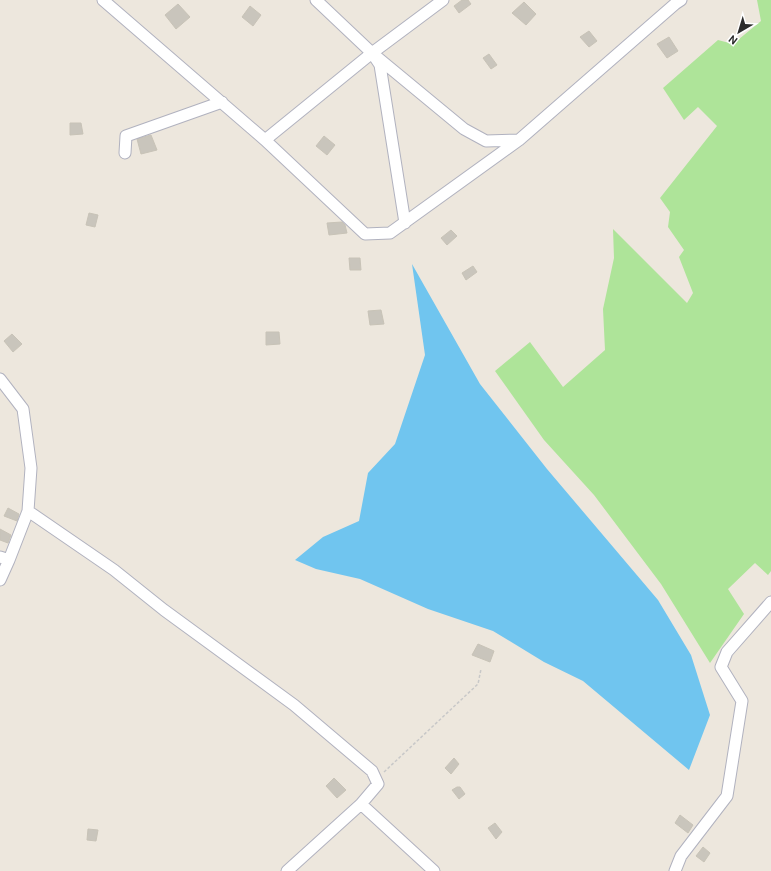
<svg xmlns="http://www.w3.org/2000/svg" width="771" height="871" viewBox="0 0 771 871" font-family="Overpass,sans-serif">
  <rect width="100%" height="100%" fill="#ede7dd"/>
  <!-- green -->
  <path fill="#aee499" d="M757,0H771V571L768,575L755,563L728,589L744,614L710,663L661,584L594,495L544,440L495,371L530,342L563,387L605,350L603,309L614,258L613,229L687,303L693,293L679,257L684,250L668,227L670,212L660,198L717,126L698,107L684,120L663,88L718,40L733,44L761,21Z"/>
  <!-- water -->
  <path fill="#70c5ef" d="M412,264L480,384L547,469L658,600L691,655L710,715L689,770L583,681L544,662L493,631L428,609L360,579L316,569L295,560L323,537L359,521L368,473L395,444L425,355Z"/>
  <!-- building -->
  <path fill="#c9c5bc" stroke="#c8c3b7" d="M462,0H468L471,4L459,13L454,6Z
    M524,2L536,14L526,25L512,13Z
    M178,4L190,17L176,29L165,15Z
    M250,6L261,15L253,26L242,17Z
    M589,31L597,41L589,47L580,37Z
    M669,37L678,51L667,58L657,44Z
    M489,54L497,65L491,69L483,58Z
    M70,123H81L83,134L70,135Z
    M151,135L157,150L141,154L137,139Z
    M324,136L335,145L327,155L316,146Z
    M89,213L98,215L95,227L86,225Z
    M342,222L345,225L347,233L329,235L327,223Z
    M451,230L457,236L447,245L441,238Z
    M349,258H360L361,270H350Z
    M473,266L477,272L466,280L462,273Z
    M381,310L384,324L370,325L368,311Z
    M266,332H279L280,344L266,345Z
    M12,334L22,344L13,352L4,341Z
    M8,508L19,514L17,521L4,516Z
    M0,529L11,535L8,543L0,540Z
    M478,644L494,651L490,662L472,655Z
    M454,758L459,764L451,774L445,768Z
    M334,778L346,790L337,798L326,786Z
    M457,787H460L465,794L459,799L452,790Z
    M680,815L693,825L688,833L675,823Z
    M495,823L502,832L496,839L488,828Z
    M88,829L98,830L96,841L87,840Z
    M703,847L710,853L704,862L696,856Z"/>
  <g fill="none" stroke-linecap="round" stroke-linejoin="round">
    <!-- minor casing -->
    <g stroke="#b1b2bf" stroke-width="13">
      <path id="minor" d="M103,0L265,140L365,234L390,233L519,140L675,4L681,0
        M316,0L372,53L380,65L405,223
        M372,53L443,0
        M265,140L372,53L464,129L486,141L519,140
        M125,153L126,136L222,102
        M0,379L23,409L31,468L28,511L114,570L164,610L294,705L372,771L378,784L361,804L287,871
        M0,557L9,560L28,511
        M0,580L9,560
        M361,804L434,871
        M675,871L681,856L727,796L742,701L721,667L727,652L771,602"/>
    </g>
    <!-- path -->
    <path stroke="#c8c8c8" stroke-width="1.5" stroke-dasharray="3 2" stroke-linecap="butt" d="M384,772L478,684L481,669"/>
    <!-- minor -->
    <use href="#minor" stroke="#fff" stroke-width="11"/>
  </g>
  <!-- north arrow -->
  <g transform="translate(739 32) rotate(218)" stroke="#ffffff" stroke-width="3" paint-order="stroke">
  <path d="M0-3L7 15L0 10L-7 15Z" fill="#2b2b2b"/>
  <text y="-6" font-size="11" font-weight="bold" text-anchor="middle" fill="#2b2b2b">N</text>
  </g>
</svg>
